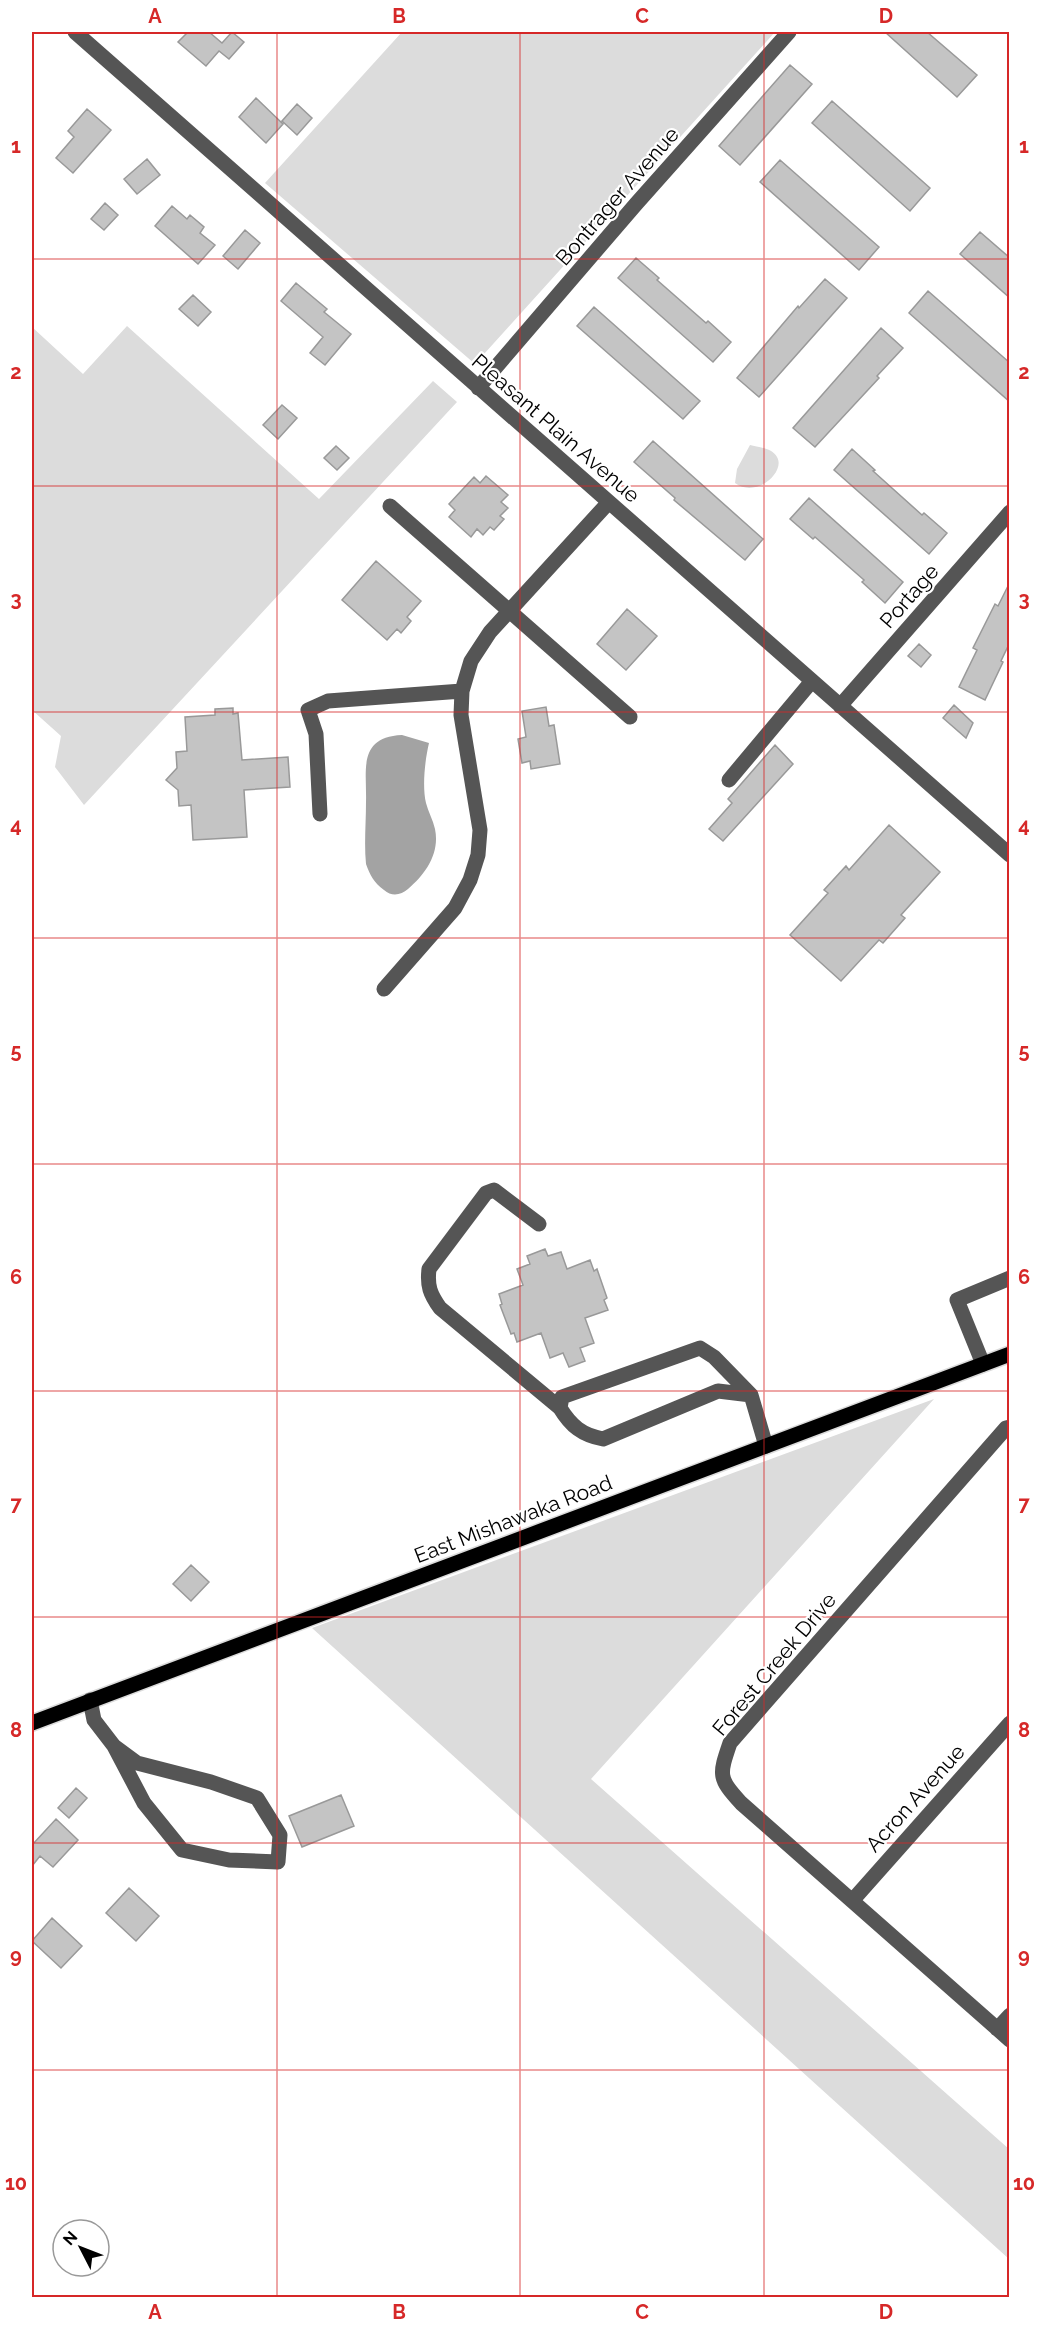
<svg xmlns="http://www.w3.org/2000/svg" width="1041" height="2329" viewBox="0 0 1041 2329" font-family="Raleway,sans-serif">
  <rect width="100%" height="100%" fill="#fff"/>
  <!-- green -->
  <path fill="#dcdcdc" d="M402,32H775L475,364L265,183Z
    M127,326L319,499L433,381L457,402L84,805L55,767L61,736L32,710V327L83,374Z
    M750,445C758,447 772,448 777,457C786,472 756,499 735,483L737,469Z
    M934,1399L591,1779L1009,2149V2259L312,1628Z"/>
  <!-- water -->
  <path fill="#a3a3a3" d="M402,735L429,743C425,760 422,786 426,803C428,811 433,820 435,829C440,853 426,874 408,889C401,895 392,897 384,890C374,883 370,875 366,864C364,844 366,823 366,802C367,771 357,737 402,735Z"/>
  <!-- building -->
  <path fill="#c4c4c4" stroke="#999" stroke-width="1.5" d="M188,32H209L222,43L232,32L244,42L229,59L219,51L206,66L178,42Z
    M885,32H927L977,75L957,97Z
    M790,65L812,84L740,165L719,146Z
    M256,98L283,124L266,143L239,117Z
    M832,101L930,188L910,211L812,123Z
    M297,104L312,118L297,135L282,121Z
    M87,109L111,130L73,173L56,158L74,137L68,131Z
    M147,159L160,175L137,194L124,179Z
    M780,160L879,247L859,270L760,182Z
    M105,203L118,215L104,230L91,219Z
    M172,206L187,219L190,215L204,227L200,233L215,245L198,264L155,226Z
    M245,230L260,243L238,269L223,256Z
    M980,232L1010,258V298L960,254Z
    M636,258L659,278L657,280L706,323L708,321L731,342L713,362L618,278Z
    M825,279L847,298L759,397L737,378L798,306L799,308Z
    M296,283L327,309L324,312L351,334L325,365L310,353L323,337L281,301Z
    M928,291L1010,363V402L909,313Z
    M193,295L211,312L198,326L179,309Z
    M594,307L700,401L683,419L577,326Z
    M881,328L903,348L877,376L879,378L815,447L793,428Z
    M282,405L297,418L278,439L263,425Z
    M653,441L763,539L745,560L674,500L675,498L634,462Z
    M336,446L349,458L337,470L324,458Z
    M852,449L875,470L873,471L922,515L924,513L947,533L929,554L834,470Z
    M486,476L508,495L501,502L508,508L500,516L504,519L494,530L490,527L483,535L477,529L471,537L449,517L455,510L449,504L474,477L480,483Z
    M809,498L903,582L885,603L862,582L864,580L815,537L813,539L790,519Z
    M376,561L421,601L407,617L411,621L401,633L397,629L387,640L342,600Z
    M1010,582V642L1001,661L1003,662L985,700L959,687L977,650L973,648L995,604L998,606Z
    M627,609L657,636L626,670L597,644Z
    M919,644L931,655L921,667L908,656Z
    M954,705L973,723L966,738L943,718Z
    M546,707L549,726L554,725L560,764L531,769L530,761L522,763L518,739L526,737L522,711Z
    M233,708V714L238,713L242,760L288,757L290,787L244,790L247,837L193,840L191,805L179,806L178,790L166,780L177,768L176,752L187,751L185,717L215,715V709Z
    M775,745L793,764L723,841L709,829L732,803L728,799Z
    M889,825L940,872L901,915L905,918L883,943L879,940L841,981L790,935L828,893L824,890L846,866L849,870Z
    M545,1249L548,1256L561,1252L567,1269L590,1260L594,1271L597,1269L607,1298L604,1300L608,1310L585,1318L594,1343L580,1348L585,1361L569,1367L563,1353L550,1358L541,1333L517,1342L514,1333L511,1334L500,1305L502,1304L499,1294L523,1285L517,1269L530,1264L527,1256Z
    M191,1565L209,1582L191,1601L173,1584Z
    M76,1788L87,1798L69,1818L58,1808Z
    M341,1795L354,1826L302,1847L289,1816Z
    M56,1819L78,1840L53,1867L40,1856L32,1866V1845Z
    M129,1888L159,1916L136,1941L106,1913Z
    M52,1918L82,1946L61,1968L32,1941Z"/>
  <g fill="none" stroke-linecap="round" stroke-linejoin="round">
    <!-- major casing -->
    <g stroke="#dbdbdb" stroke-width="18">
      <path id="major" d="M32,1723L1010,1354"/>
    </g>
    <!-- minor -->
    <path stroke="#555" stroke-width="15" d="M75,32L1010,855
      M478,388L636,204L789,32
      M390,506L630,717
      M840,706L1010,512
      M729,780L812,681
      M320,814L316,734L308,710L328,701L462,691
      M384,989L455,908L470,880L478,855L480,830L461,715L462,691L471,661L490,632L609,502
      M539,1224L494,1190L486,1193L429,1269C427,1286 430,1294 440,1308L560,1408
      M983,1364L957,1300L1010,1278
      M751,1395L714,1357L700,1348L562,1397L560,1408C571,1426 582,1435 603,1439L718,1391L751,1395L766,1446
      M1010,1427L1006,1428L730,1743C719,1775 718,1778 741,1803L1010,2040
      M90,1700L94,1720L114,1746L137,1763L211,1782L257,1798L280,1835L278,1862L229,1860L182,1850L144,1803L114,1746
      M852,1901L1010,1723
      M997,2029L1010,2015"/>
    <!-- major -->
    <use href="#major" stroke="#000" stroke-width="15"/>
  </g>
  <!-- grid -->
  <path fill="none" stroke="#d62828" stroke-width="1.5" stroke-opacity="0.55" d="M277,32V2298M520,32V2298M764,32V2298M32,259H1010M32,486H1010M32,712H1010M32,938H1010M32,1164H1010M32,1391H1010M32,1617H1010M32,1843H1010M32,2070H1010"/>
  <g text-anchor="middle" dominant-baseline="central" stroke-width="4.5" stroke-linejoin="round" paint-order="stroke">
    <!-- street labels -->
    <g font-size="21" fill="#000" stroke="#fff">
      <text transform="translate(617 196) rotate(-49)">Bontrager Avenue</text>
      <text transform="translate(556 428) rotate(41)">Pleasant Plain Avenue</text>
      <text transform="translate(909 596) rotate(-49)">Portage</text>
      <text transform="translate(513 1519) rotate(-21)">East Mishawaka Road</text>
      <text transform="translate(774 1664) rotate(-50)">Forest Creek Drive</text>
      <text transform="translate(915 1798) rotate(-48)">Acron Avenue</text>
    </g>
  </g>
  <!-- border -->
  <rect width="1041" height="2329" fill="none" stroke="#ffffff" stroke-width="66"/>
  <!-- north arrow -->
  <g transform="translate(81 2248) rotate(312)"><circle r="28" fill="#ffffff" stroke="#999999" stroke-width="1.5"/>
  <path d="M0-4.5L10 22L0 15L-10 22Z" fill="#000000"/>
  <text y="-9" font-size="16" font-weight="bold" text-anchor="middle" fill="#000000">N</text>
  </g>
  <rect x="33" y="33" width="975" height="2263" fill="none" stroke="#d62828" stroke-width="2"/>
  <g font-size="20" text-anchor="middle" font-weight="bold" fill="#d62828">
    <text x="155" y="23">A</text>
    <text x="399" y="23">B</text>
    <text x="642" y="23">C</text>
    <text x="886" y="23">D</text>
    <text x="16" y="153">1</text>
    <text x="1024" y="153">1</text>
    <text x="16" y="379">2</text>
    <text x="1024" y="379">2</text>
    <text x="16" y="606">3</text>
    <text x="1024" y="606">3</text>
    <text x="16" y="832">4</text>
    <text x="1024" y="832">4</text>
    <text x="16" y="1058">5</text>
    <text x="1024" y="1058">5</text>
    <text x="16" y="1284">6</text>
    <text x="1024" y="1284">6</text>
    <text x="16" y="1511">7</text>
    <text x="1024" y="1511">7</text>
    <text x="16" y="1737">8</text>
    <text x="1024" y="1737">8</text>
    <text x="16" y="1963">9</text>
    <text x="1024" y="1963">9</text>
    <text x="16" y="2190">10</text>
    <text x="1024" y="2190">10</text>
    <text x="155" y="2319">A</text>
    <text x="399" y="2319">B</text>
    <text x="642" y="2319">C</text>
    <text x="886" y="2319">D</text>
  </g>
</svg>
